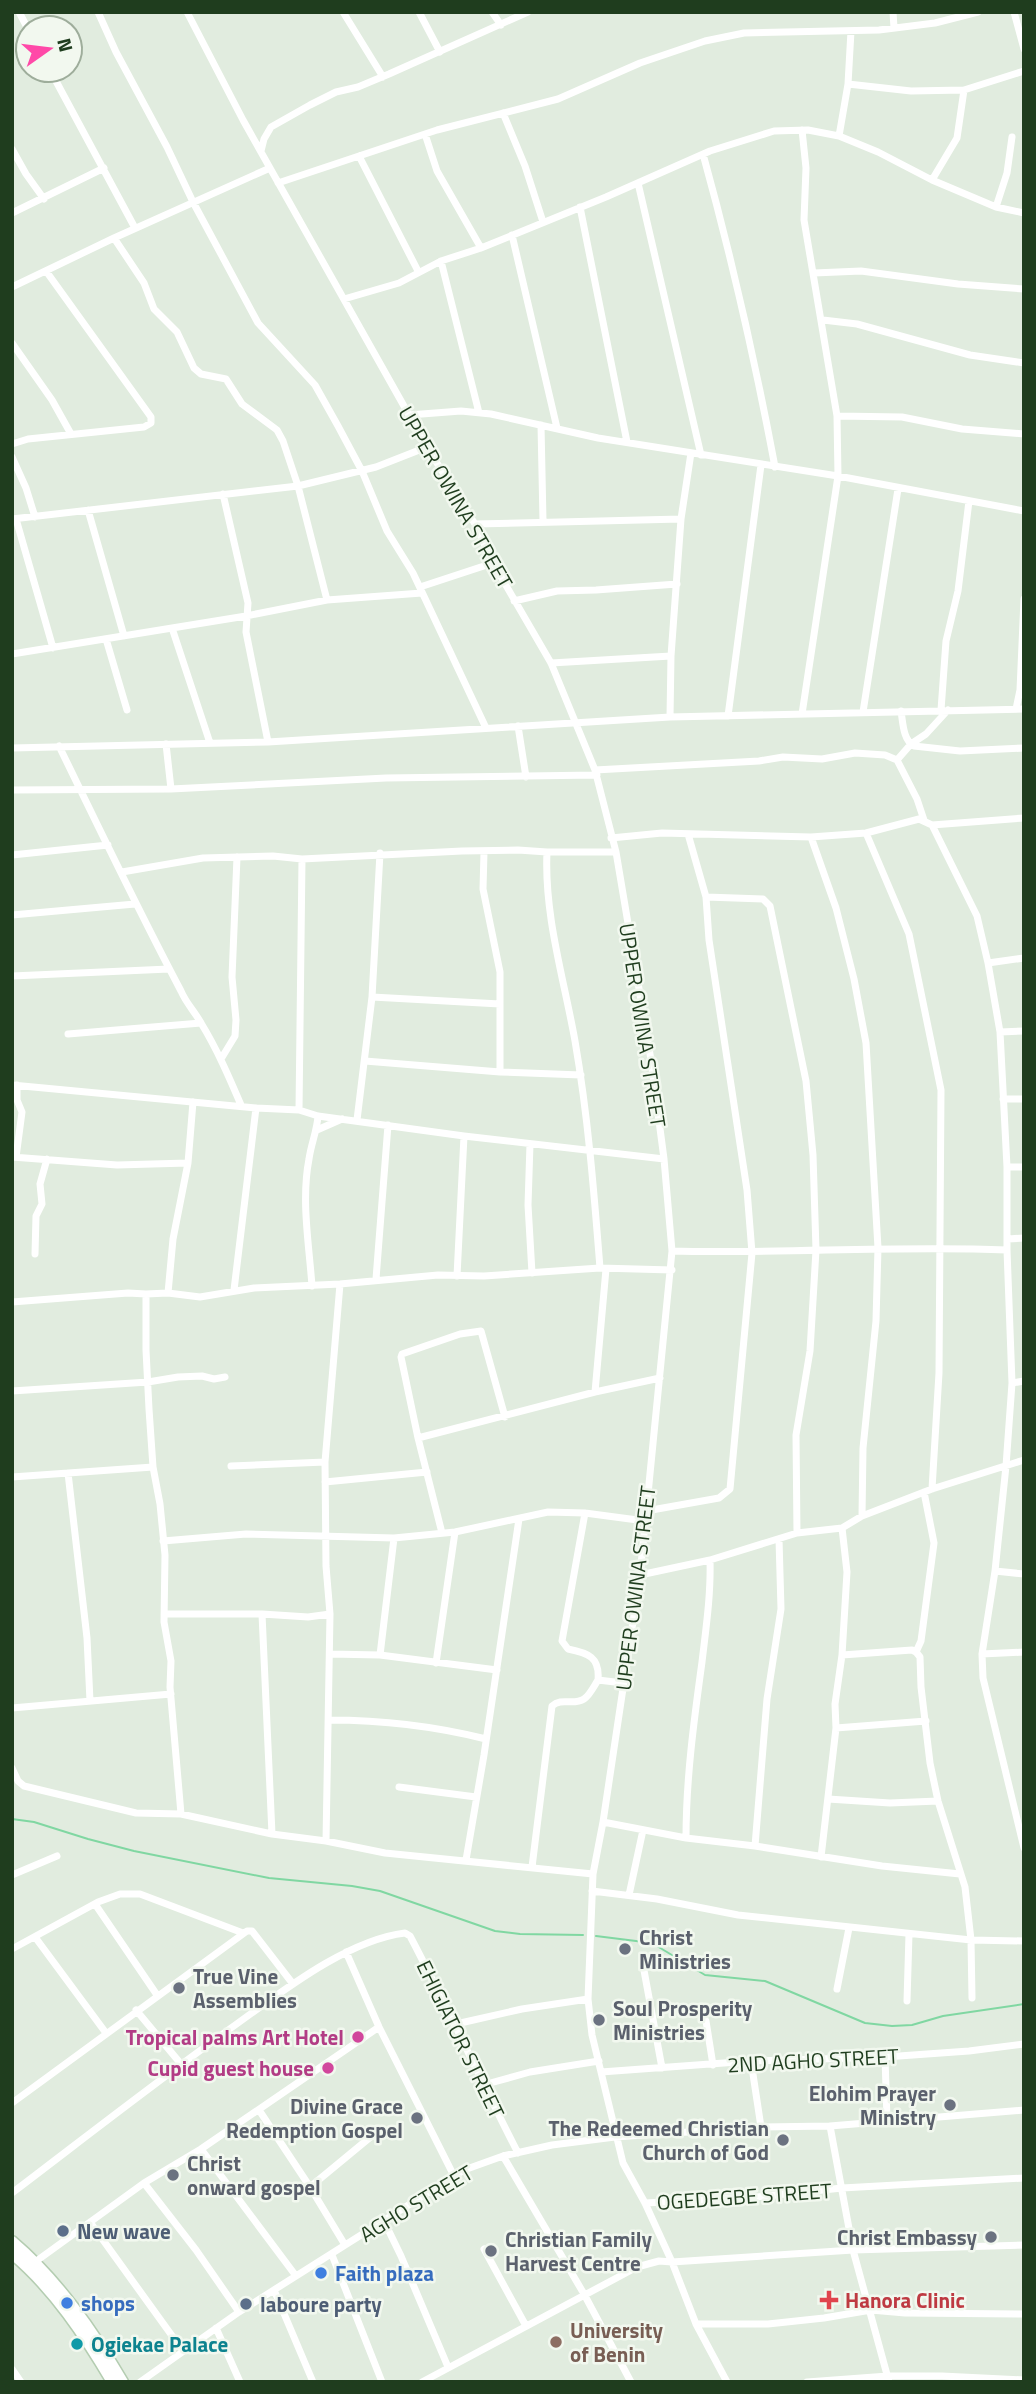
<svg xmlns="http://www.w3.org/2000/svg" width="1036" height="2394" viewBox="0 0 1036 2394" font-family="'Titillium Web',sans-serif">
  <rect width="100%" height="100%" fill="#e1ecdf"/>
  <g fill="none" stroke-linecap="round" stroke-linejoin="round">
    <!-- stream -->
    <path stroke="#80d7a2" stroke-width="2" d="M12,1819L34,1822L88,1839L134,1851L269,1878L352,1886L380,1891L495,1931L520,1934L583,1935
      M596,1936L652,1943L705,1975L765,1981L865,2023L892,2026L912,2025L943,2016L1024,2004"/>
    <!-- secondary casing -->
    <g stroke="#b4cdb1" stroke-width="13">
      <path id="secondary" d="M12,2241C58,2280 93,2331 123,2382
        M12,2254C53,2288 85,2336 112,2382"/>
    </g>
    <!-- street -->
    <path stroke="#fff" stroke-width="7" d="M19,12L28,29
      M98,12L116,52L167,147L193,202L258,323L315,385L338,426L362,471L387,531L413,573L486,728
      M187,12L243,120L427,447L475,524L493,563L551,663L595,770L616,852L651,1060L664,1159L672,1251L640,1575L603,1822L593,1874L588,1999L592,2035L623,2163L645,2203L672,2262L696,2324L727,2382
      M343,12L383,77
      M419,12L440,52
      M492,12L501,25
      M893,12L894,28
      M1014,12L1024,49
      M50,70L135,228
      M848,84L911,91L964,90L1024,71
      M503,113L525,166L543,222
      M802,130L806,168L804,220L837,416L838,476L802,714
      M425,134L437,171L481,248
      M839,136L848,84L851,31
      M12,149L26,174L44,199
      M261,151L264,139L271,127L310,105L336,92L358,87L389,74L528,12
      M703,154C732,259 755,360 775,467
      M359,156L418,271
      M932,180L957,138L964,90
      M278,183L437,130L558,99L640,63L705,41L744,33L879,30L935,23L978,12
      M638,183L701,455
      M580,207L627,442
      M996,207L1007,173L1012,137
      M12,213L104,168
      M512,235L557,428
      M114,238L144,283L154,309L177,332L194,368L201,374L226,379L242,404L277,430L283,441L298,486L327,600
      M441,261L479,413
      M814,273L861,271L958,284L1024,289
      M12,287L114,238L270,168
      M344,299L399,283L441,261L481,248L606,197L710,151L774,131L808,130L839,136L878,152L932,180L996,207L1024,213
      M823,320L857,324L970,355L1024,363
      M12,343L52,400L71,434
      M409,415L461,411L491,414L598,438L838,476L1024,511
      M837,416L902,417L962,429L1024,434
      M541,425L543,521
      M12,444L28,439L144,427L151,423V417L46,271
      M12,457L26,488L35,517
      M223,494L248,603L246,632L268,742
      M88,510L124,636
      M12,519L298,486L376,467L427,447
      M16,519L53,648
      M475,524L681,519
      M420,587L493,563
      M514,601L557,591L596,590L677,584
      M172,628L210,743
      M106,639L127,710
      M12,654L246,616L327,600L422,593
      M551,663L671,656L681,519L691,453
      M1016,709L1020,690L1024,599
      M941,710L946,641L958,591L969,501
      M901,711C903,723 903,740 914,746L960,751L1024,748
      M863,712L898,489
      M728,716L761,465
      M670,717L671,656
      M518,726L526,777
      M166,744L171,789L386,778L597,775
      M59,746C99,828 138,910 181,991C186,1003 195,1012 201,1023C217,1049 229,1077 241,1105
      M12,748L268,742L670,717L1024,709
      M897,760L911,744L926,734L948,710
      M595,770L759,761L783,757L822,759L855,753L885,755L897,760L917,799L924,820
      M12,790L171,789
      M932,825L977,916L988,963L1000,1032L1007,1167V1250L1012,1383L1006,1466L995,1571L982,1654L983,1678L1024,1848
      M866,833L909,934L941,1090L939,1373L932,1489
      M811,837L836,908L854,979L866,1043L878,1248L876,1321L863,1448L862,1516
      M611,838L662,833L811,837L866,833L919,819L932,825L1024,818
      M484,852L483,889L500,972V1072
      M12,855L108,845
      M122,872L203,858L273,856L302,859L462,851L518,850L547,852
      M706,897L763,899L770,906L806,1081L813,1155L816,1250L810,1351L796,1435L797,1533
      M12,915L135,904
      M988,963L1024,958
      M12,976L169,969
      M372,997L500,1004
      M1000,1032L1024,1031
      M68,1034L201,1023
      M221,1059L235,1036L236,1020L232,977L237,857
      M365,1061L500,1072L581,1075
      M12,1085L256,1108L299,1110L318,1116L464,1136L664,1159
      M1003,1099H1024
      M299,1110L302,859
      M357,1120L372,997L380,853
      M317,1130L342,1119
      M530,1144L528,1205L532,1273
      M12,1157L117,1165L188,1163
      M16,1157L22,1112L17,1100V1085
      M1007,1167H1024
      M1008,1239L1024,1238
      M672,1251C784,1254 895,1245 1007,1250
      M35,1254L36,1216L42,1204L40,1184L47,1159
      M600,1268C594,1192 588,1116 575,1041C564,979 544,915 547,852H616
      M457,1276L464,1136
      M376,1279L388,1125
      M312,1286C309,1244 301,1200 309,1159C311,1144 317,1131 318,1116
      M234,1290L256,1108
      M168,1293L200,1297L254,1288L340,1284L438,1275L484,1276L600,1268L672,1270
      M12,1302L128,1293L146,1294
      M1012,1383L1024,1381
      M12,1391L148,1382L178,1377L202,1376L214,1379L225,1377
      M595,1392L606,1269
      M418,1438L595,1392L660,1378
      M325,1462L326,1566L330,1614L326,1841
      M231,1466L325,1462L340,1284
      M68,1473L87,1638L90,1701
      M12,1477L153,1467
      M325,1482L427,1472
      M924,1492L934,1543L921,1641L916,1652L920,1657L921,1687L930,1763L938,1801L965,1887L971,1940L972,1998
      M646,1511L719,1498L730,1489L752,1253L747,1190L709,940L706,897L688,834
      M842,1528L847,1572L842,1655L912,1650L916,1652
      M442,1533L418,1438L401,1357L402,1354L460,1334L481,1331L505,1417
      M163,1541L246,1534L394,1538L455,1532L548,1512L585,1513L645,1521
      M995,1571L1024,1574
      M640,1575L710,1560L797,1533L842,1528L862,1516L932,1489L1024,1460
      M164,1614H262L308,1617L330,1614
      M262,1614L272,1834
      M330,1654L380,1655L497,1670
      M982,1654L1024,1652
      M380,1655L394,1538
      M436,1663L455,1532
      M598,1680L623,1683
      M12,1708L171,1694
      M329,1720C382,1720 434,1726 486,1739
      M836,1728L926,1721
      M12,1768L18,1781L24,1786L136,1813L181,1814L272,1834L326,1841L385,1853L593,1874
      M399,1787L476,1797
      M828,1799L890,1803L938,1801
      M181,1814L170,1687L171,1661L164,1622L165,1555L160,1504L153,1467L149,1409L146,1350V1294L168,1293L173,1239L188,1163L193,1102
      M603,1822L686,1838L755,1846L882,1866L960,1874
      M686,1838C686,1779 694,1720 702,1662C706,1628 711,1594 710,1560
      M755,1846L767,1699L781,1609L779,1539
      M821,1857L836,1728L835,1704L842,1655
      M466,1860L484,1755L519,1519
      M532,1867L552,1706C562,1697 573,1706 584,1699C590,1695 594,1686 598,1680C600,1657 588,1653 568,1649L562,1641L585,1513
      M12,1875L57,1856
      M592,1891L657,1899L738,1915L971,1940L1024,1941
      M629,1895L643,1830
      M95,1904L157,1995
      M35,1937L106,2033
      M12,1949L98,1902L120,1894H140L243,1933
      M346,1952L379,2027L454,2176
      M643,1965L662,2068
      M837,1989L849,1928
      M907,2001L909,1934
      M136,2010L181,2064
      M706,2021L713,2065
      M456,2024L522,2009L588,1999
      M885,2057L887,2120
      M751,2061L761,2127
      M601,2072L751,2061L885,2057L969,2051L1024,2044
      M483,2085L530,2072L599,2061
      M12,2103L247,1931H252L293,1984
      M259,2110L310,2187L345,2245
      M830,2126L853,2250L889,2382
      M201,2149L296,2276
      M503,2156L584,2294L631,2382
      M144,2183L196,2250L239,2312
      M310,2187L379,2130
      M12,2193C87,2136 161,2078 238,2023C284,1990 348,1940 405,1933L410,1936C448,2008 481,2081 518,2153
      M645,2203L757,2197L842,2188L1024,2178
      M384,2221L401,2256L448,2367
      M90,2222L183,2351
      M484,2249L526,2326
      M332,2255L382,2382
      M35,2262L144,2183L201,2149L379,2027
      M274,2290L313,2382
      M696,2324H768L824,2318L871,2310L905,2313L1024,2314
      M216,2328L240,2382
      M12,2369L21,2382
      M140,2382L239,2312L464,2170L503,2156L552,2145L615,2137L761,2127L830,2126L1024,2110
      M422,2382L637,2267L659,2261L672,2262L853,2250L1024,2245
      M807,2382L888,2376H942L1024,2380"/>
    <!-- secondary -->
    <use href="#secondary" stroke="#fff" stroke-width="10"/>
  </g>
  <!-- markers -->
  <g fill="#6b7280" stroke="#f2f8ef" stroke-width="2.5">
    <circle cx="625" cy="1949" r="7"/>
    <circle cx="179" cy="1988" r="7"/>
    <circle cx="599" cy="2020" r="7"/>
    <circle cx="950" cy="2105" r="7"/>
    <circle cx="417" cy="2118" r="7"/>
    <circle cx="783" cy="2140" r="7"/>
    <circle cx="173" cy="2175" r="7"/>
    <circle cx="991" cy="2237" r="7"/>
    <circle cx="491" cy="2251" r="7"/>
  </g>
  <g fill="#d1479c" stroke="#f2f8ef" stroke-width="2.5">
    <circle cx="358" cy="2037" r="7"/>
    <circle cx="328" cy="2068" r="7"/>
  </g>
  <g fill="#5c6f8a" stroke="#f2f8ef" stroke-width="2.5">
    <circle cx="63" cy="2231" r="7"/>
    <circle cx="246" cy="2304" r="7"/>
  </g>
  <g fill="#3f7fe0" stroke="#f2f8ef" stroke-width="2.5">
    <circle cx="321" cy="2273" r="7"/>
    <circle cx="67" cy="2303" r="7"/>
  </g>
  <path fill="#e0444e" stroke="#f2f8ef" stroke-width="2.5" d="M825.5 2289.5h7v7h7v7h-7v7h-7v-7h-7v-7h7z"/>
  <circle fill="#8d6e63" stroke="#f2f8ef" stroke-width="2.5" cx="556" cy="2342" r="7"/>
  <circle fill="#0f9aa8" stroke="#f2f8ef" stroke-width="2.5" cx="77" cy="2344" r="7"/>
  <g text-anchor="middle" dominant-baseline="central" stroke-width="5" stroke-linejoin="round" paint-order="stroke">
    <!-- street labels -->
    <g font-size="21" fill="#1f3d1e" stroke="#f2f8ef">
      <text transform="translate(456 497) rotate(60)">UPPER OWINA STREET</text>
      <text transform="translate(643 1025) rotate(81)">UPPER OWINA STREET</text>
      <text transform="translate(635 1588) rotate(-83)">UPPER OWINA STREET</text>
      <text transform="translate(461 2039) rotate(64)">EHIGIATOR STREET</text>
      <text transform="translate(813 2060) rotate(-3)">2ND AGHO STREET</text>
      <text transform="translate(744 2196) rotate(-4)">OGEDEGBE STREET</text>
      <text transform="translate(416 2203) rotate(-31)">AGHO STREET</text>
    </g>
    <!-- worship labels -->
    <g font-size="21" font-weight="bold" fill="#5b616d" stroke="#f2f8ef" text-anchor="start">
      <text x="639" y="1937">Christ<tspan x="639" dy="24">Ministries</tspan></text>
      <text x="193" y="1976">True Vine<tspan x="193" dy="24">Assemblies</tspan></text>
      <text x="613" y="2008">Soul Prosperity<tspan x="613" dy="24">Ministries</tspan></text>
      <text x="936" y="2093" text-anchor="end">Elohim Prayer<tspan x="936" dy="24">Ministry</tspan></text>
      <text x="403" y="2106" text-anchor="end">Divine Grace<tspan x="403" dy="24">Redemption Gospel</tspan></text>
      <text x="769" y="2128" text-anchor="end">The Redeemed Christian<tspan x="769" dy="24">Church of God</tspan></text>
      <text x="187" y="2163">Christ<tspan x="187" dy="24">onward gospel</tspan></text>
      <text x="977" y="2237" text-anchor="end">Christ Embassy</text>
      <text x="505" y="2239">Christian Family<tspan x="505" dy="24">Harvest Centre</tspan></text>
    </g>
    <!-- hotel labels -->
    <g font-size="21" font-weight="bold" fill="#b23c85" stroke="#f2f8ef" text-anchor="end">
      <text x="344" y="2037">Tropical palms Art Hotel</text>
      <text x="314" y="2068">Cupid guest house</text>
    </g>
    <!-- service labels -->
    <g font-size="21" font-weight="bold" fill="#4e5e75" stroke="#f2f8ef" text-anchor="start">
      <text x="77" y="2231">New wave</text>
      <text x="260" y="2304">laboure party</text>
    </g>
    <!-- shop labels -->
    <g font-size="21" font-weight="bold" fill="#366cbe" stroke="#f2f8ef" text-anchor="start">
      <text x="335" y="2273">Faith plaza</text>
      <text x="81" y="2303">shops</text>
    </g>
    <!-- health labels -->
    <g font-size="21" font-weight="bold" fill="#be3a42" stroke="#f2f8ef" text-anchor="start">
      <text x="845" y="2300">Hanora Clinic</text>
    </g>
    <!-- education labels -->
    <g font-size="21" font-weight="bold" fill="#785e54" stroke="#f2f8ef" text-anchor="start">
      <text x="570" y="2330">University<tspan x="570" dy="24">of Benin</tspan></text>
    </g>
    <!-- culture labels -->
    <g font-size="21" font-weight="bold" fill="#0d838f" stroke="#f2f8ef" text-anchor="start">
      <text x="91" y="2344">Ogiekae Palace</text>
    </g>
  </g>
  <!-- border -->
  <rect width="1036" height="2394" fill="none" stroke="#1f3d1e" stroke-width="28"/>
  <!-- north arrow -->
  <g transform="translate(49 49) rotate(76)"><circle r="33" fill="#f2f8ef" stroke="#9ead9b" stroke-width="2"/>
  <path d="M0-5L12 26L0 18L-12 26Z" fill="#ff49a8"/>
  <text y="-10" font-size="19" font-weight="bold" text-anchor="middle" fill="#1f3d1e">N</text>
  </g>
</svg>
